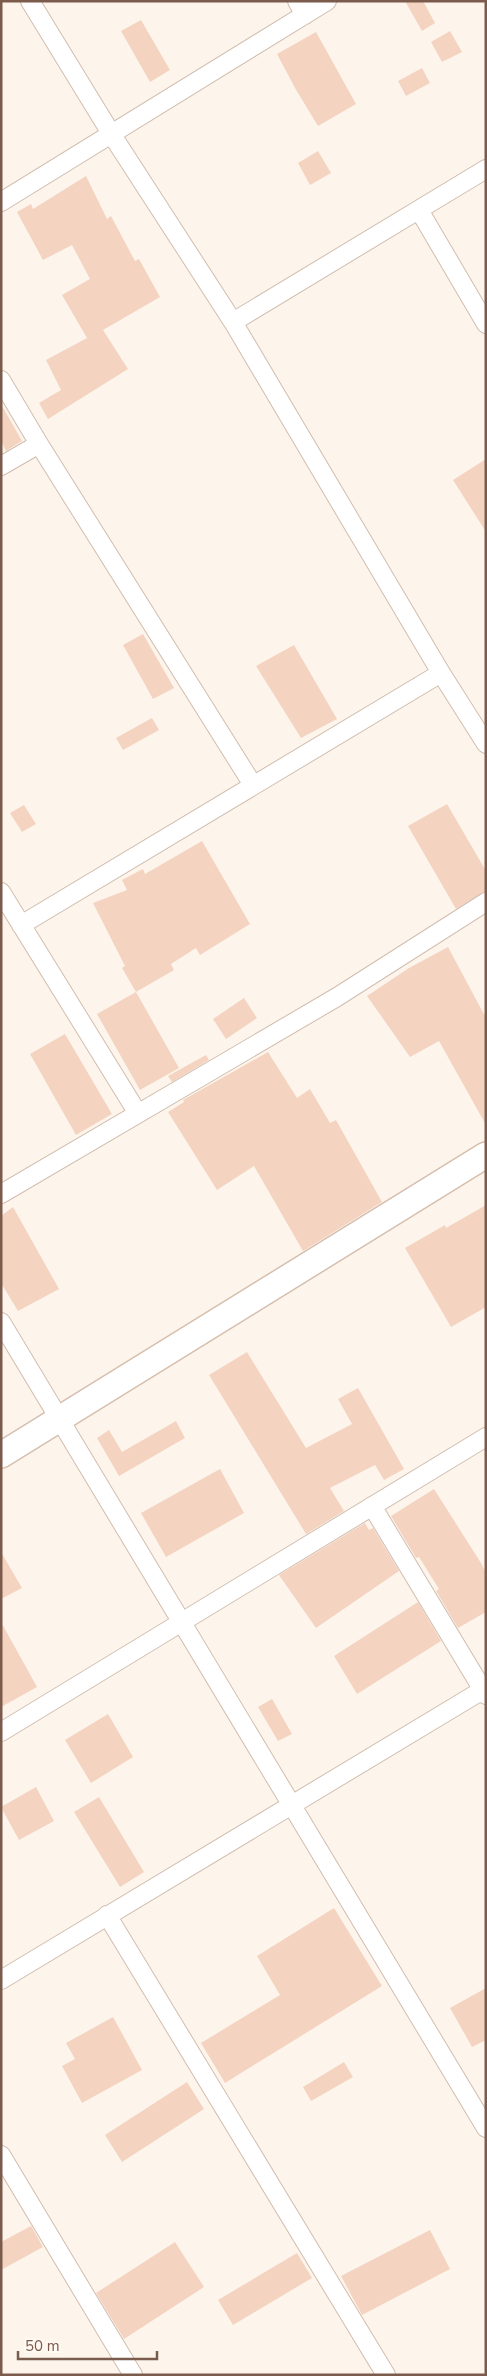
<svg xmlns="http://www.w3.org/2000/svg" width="487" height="2376" viewBox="0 0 487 2376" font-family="'Nunito Sans',sans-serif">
  <rect width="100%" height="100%" fill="#fdf5eb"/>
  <!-- building -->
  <path fill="#f4d3c1" d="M405,1H423L435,23L422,31Z
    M141,20L170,70L150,82L121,31Z
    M450,31L462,52L442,62L431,42Z
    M316,32L356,104L318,126L295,88L277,54Z
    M422,68L430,83L406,96L398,81Z
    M318,151L331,173L310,185L298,163Z
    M86,176L107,219L111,216L135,261L139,259L160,297L103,330L128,369L48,419L39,403L61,390L46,360L87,338L62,295L90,279L72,245L43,260L17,212L31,204L33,209Z
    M1,404L22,441L6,451L1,441Z
    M486,459V532L453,480Z
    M143,634L174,688L153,699L123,645Z
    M294,645L337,719L301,738L256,666Z
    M152,718L159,730L123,750L116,738Z
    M447,804L486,871V891L456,909L408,826Z
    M24,805L36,824L22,832L10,813Z
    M202,841L250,924L200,955L196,948L171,964L174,970L136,992L122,968L125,966L93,903L127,890L122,880L143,869L145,874Z
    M448,947L486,1018V1125L439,1041L410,1057L367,996L409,968Z
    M136,992L179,1068L140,1090L97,1014Z
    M244,998L257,1018L226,1039L213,1019Z
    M65,1034L112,1114L76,1135L30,1054Z
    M268,1052L297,1098L310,1089L330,1123L336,1120L382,1202L303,1251L254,1166L217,1190L168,1112L184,1102L183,1100Z
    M206,1055L209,1060L172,1082L168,1076Z
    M486,1205V1307L451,1327L405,1248L445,1225L446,1228Z
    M13,1207L59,1289L18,1311L1,1283V1216Z
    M247,1352L306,1448L352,1424L338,1399L358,1388L404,1469L384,1480L375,1465L330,1488L344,1511L306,1534L209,1375Z
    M176,1421L185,1438L119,1476L97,1438L109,1430L122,1452Z
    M220,1469L244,1513L166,1557L141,1513Z
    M434,1489L481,1563L486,1573V1612L458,1628L436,1591L439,1589L419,1557L416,1558L391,1516Z
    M365,1523L369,1530L373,1528L399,1571L316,1628L279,1575Z
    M1,1552L22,1588L1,1599Z
    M418,1602L441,1641L357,1694L334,1656Z
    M1,1622L37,1687L1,1707Z
    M272,1699L292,1734L278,1741L258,1707Z
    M108,1714L133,1757L91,1783L65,1740Z
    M36,1787L54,1821L19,1840L1,1807Z
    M99,1797L144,1872L120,1887L74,1812Z
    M334,1908L382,1986L225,2083L201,2043L280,1995L257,1956Z
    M486,1988V2040L472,2047L450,2008Z
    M113,2017L142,2070L82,2103L62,2066L75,2059L66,2043Z
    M344,2062L353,2077L311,2101L303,2087Z
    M187,2082L204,2109L122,2162L105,2135Z
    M31,2226L43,2247L1,2270V2242Z
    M430,2230L450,2269L362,2315L341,2276Z
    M175,2242L204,2287L124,2339L96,2293Z
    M297,2253L312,2278L233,2325L218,2300Z"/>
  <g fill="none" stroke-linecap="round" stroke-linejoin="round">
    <!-- street casing -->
    <g stroke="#d1bdaf" stroke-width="20">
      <path id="street" d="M30,1L112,135L233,322L441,673L486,744
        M297,1L305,15
        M1,202L327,1
        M419,210L486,324
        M233,322L486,169
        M1,380L39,444L253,785
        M1,466L39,444
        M1,892L137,1112
        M21,925L441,673
        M1,1194L337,997L486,902
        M1,1322L486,2128
        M372,1506L486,1695
        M1,1732L486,1437
        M107,1915L386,2375
        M1,1980L486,1688
        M1,2155L133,2375"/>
    </g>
    <!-- secondary casing -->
    <g stroke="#d6bfae" stroke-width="28">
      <path id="secondary" d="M1,1455L486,1155"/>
    </g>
    <!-- street -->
    <use href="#street" stroke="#fff" stroke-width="18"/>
    <!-- secondary -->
    <use href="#secondary" stroke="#fff" stroke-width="25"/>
  </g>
  <!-- border -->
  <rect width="487" height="2376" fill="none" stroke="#7a5b4c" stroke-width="5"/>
  <!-- scale -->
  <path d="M18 2351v8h139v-8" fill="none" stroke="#7a5b4c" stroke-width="2.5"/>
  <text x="25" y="2351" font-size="15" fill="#7a5b4c" stroke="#fff9f2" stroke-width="4" paint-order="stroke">50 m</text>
</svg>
